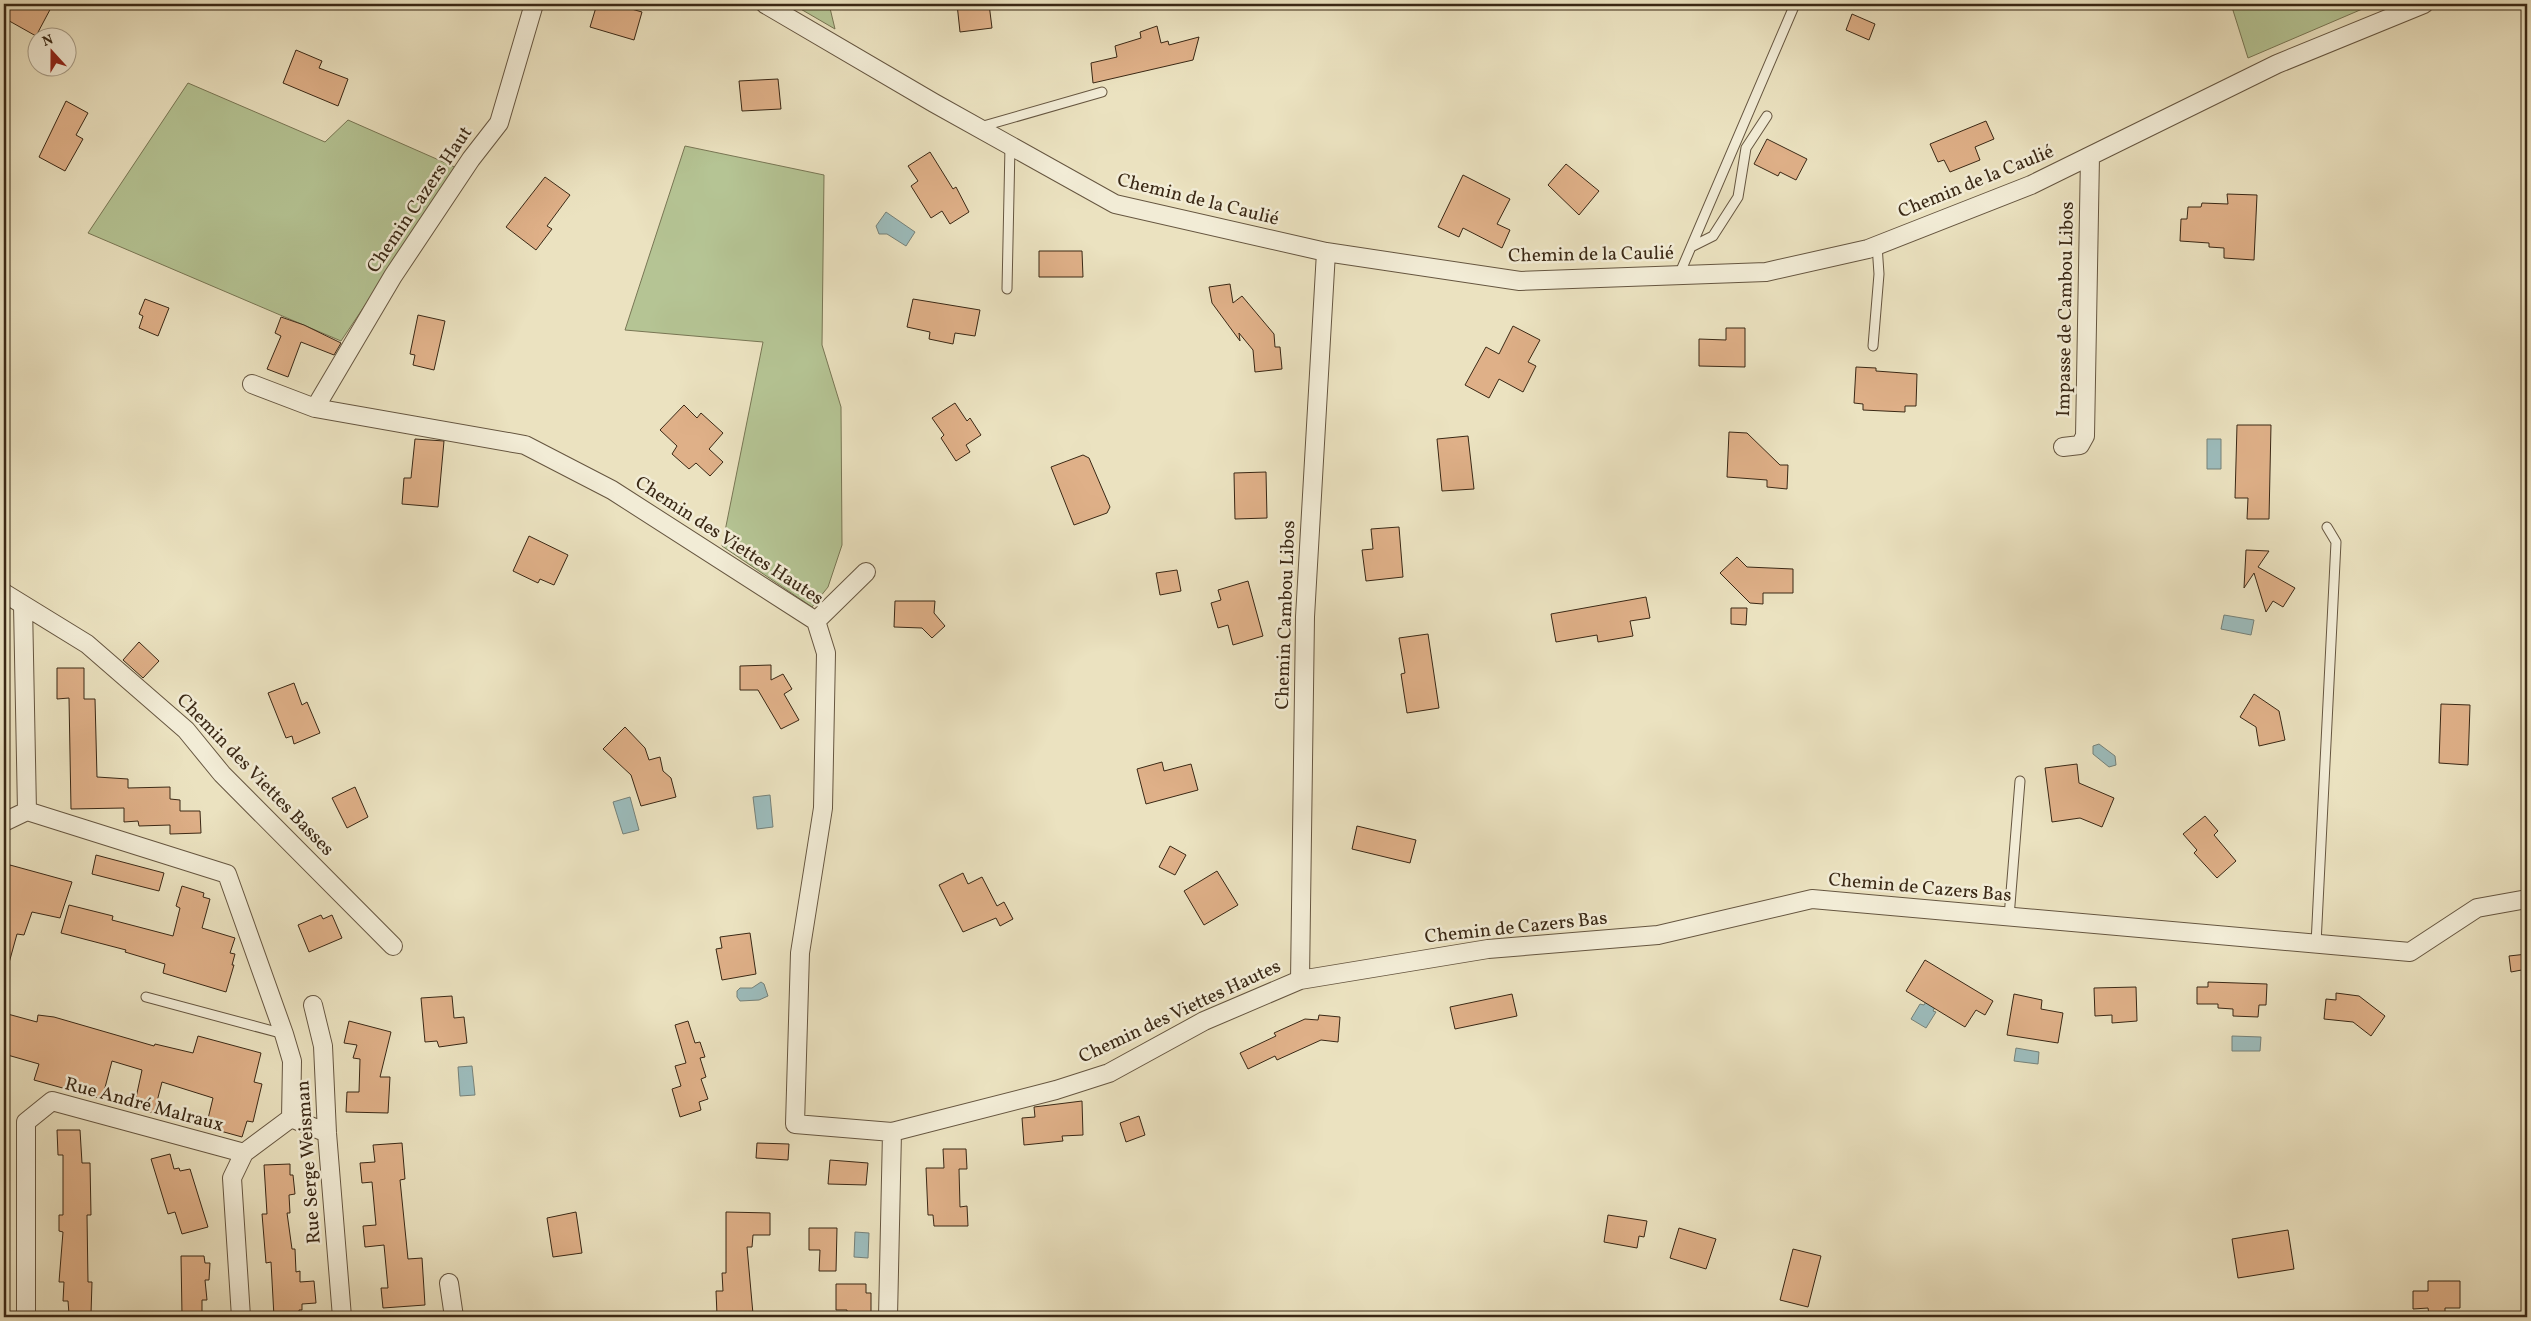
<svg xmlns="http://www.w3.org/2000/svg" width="2531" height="1321" viewBox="0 0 2531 1321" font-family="Vollkorn,serif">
  <rect width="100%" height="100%" fill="#ebe2c0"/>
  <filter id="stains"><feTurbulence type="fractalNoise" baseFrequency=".004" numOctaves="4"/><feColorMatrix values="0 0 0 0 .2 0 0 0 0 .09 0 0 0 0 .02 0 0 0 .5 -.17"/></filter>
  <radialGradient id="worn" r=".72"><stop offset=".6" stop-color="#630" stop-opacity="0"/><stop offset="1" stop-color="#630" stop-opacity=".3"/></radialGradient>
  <!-- green -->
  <path fill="#b5c494" stroke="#787654" d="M792,4H829L835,29Z
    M2231,4H2374L2248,58Z
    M188,83L325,142L348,120L457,168L341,341L88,233Z
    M685,146L824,175L822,345L841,407L842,545L828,587L812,607L722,546L763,342L625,330Z"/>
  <!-- water -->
  <path fill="#9cbcbc" stroke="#758179" d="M886,212L915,232L906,246L887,234H879L876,226Z
    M2207,439H2221V469H2207Z
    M2224,615L2254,620L2251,635L2221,629Z
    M2099,744L2115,756L2116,765L2109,767L2093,754V746Z
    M770,795L773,827L757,829L753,797Z
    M630,797L639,830L623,834L613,802Z
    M761,982L764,984L768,996L759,1000L740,1001L737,997V991L740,988H752Z
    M1928,998L1937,1003L1933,1011L1936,1012L1926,1028L1911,1019L1920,1004L1924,1005Z
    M2232,1036L2261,1037L2260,1051H2232Z
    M2016,1048L2039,1052L2038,1064L2014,1061Z
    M472,1066L475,1095L460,1096L458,1067Z
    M855,1232L869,1233L868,1258L854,1257Z"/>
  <!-- building -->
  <path fill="#dfb088" stroke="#3a2815" d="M4,4H53L36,36L4,18Z
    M597,4H614L642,12L634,40L590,27Z
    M957,4H989L992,28L960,32Z
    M1852,14L1875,24L1869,40L1846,30Z
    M1157,26L1161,43L1168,41L1169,45L1199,37L1193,60L1093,83L1091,63L1117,57L1115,46L1141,38L1140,32Z
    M296,50L322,61L319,68L348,79L338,106L283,83Z
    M778,79L781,109L742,111L739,81Z
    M66,101L88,113L76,135L83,139L65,171L39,157Z
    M1986,121L1994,139L1975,147L1980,160L1950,172L1944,160L1938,162L1930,144Z
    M1767,139L1807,159L1796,180L1780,172L1778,176L1754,164Z
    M930,152L953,189L956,187L969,212L950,224L942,211L931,218L911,186L918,181L908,166Z
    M1566,164L1599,191L1579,215L1548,185Z
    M1463,175L1510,199L1497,224L1510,230L1502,248L1463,228L1459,237L1438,227Z
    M545,177L570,195L547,226L552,229L536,250L506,227Z
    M2227,194L2257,195L2254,260L2224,258V248L2209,247V243L2180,241L2181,219H2187L2188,207H2201L2202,203L2228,204Z
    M1039,251H1082L1083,277H1039Z
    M1230,284L1233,303L1242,296L1274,334L1275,347H1280L1282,369L1255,372L1253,350L1239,333L1240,341L1212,303L1209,287Z
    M145,299L169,308L158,336L139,328L143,316L139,314Z
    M913,299L980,310L975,336L955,333L953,344L929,339L930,332L907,327Z
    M418,315L445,321L434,370L413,365L415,355L410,354Z
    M281,317L304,325L341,343L334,355L301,342L288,377L267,369L281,336L275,333Z
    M1513,326L1540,340L1528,362L1536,366L1523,392L1499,379L1489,398L1465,385L1486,347L1499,354Z
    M1726,328H1745V367L1699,366V339L1726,340Z
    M1856,367L1876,368V371L1917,374L1916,406H1905V412L1863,410V404L1854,403Z
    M955,403L967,421L970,418L981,435L966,445L970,452L956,461L941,438L944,435L932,418Z
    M684,405L697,418L701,413L723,433L709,449L723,462L710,476L696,463L689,469L672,454L677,446L660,430Z
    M2237,425H2271L2269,519H2247L2248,498H2235Z
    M1729,432L1747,433L1780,465H1788L1787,489L1767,487V480L1727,477Z
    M1468,436L1474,489L1442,491L1437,439Z
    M415,439L444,441L438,507L402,504L404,478H411Z
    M1083,455L1089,458L1110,507L1107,513L1074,525L1051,467Z
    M1266,472L1267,518L1235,519L1234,473Z
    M1399,527L1403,577L1366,581L1362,550L1373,549L1371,529Z
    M529,536L568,555L554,585L540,579L538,583L513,571Z
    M2246,550L2269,551L2258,567L2295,588L2283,607L2273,601L2266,612L2254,573L2244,588Z
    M1737,557L1747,567L1793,569V593H1763V604L1750,603L1720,573Z
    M1177,570L1181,591L1160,595L1156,573Z
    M1248,581L1263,636L1233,645L1228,625L1218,628L1211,603L1221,600L1218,590Z
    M1646,597L1650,618L1630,621L1633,636L1598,642L1597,635L1556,642L1551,614Z
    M895,601H935L934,613L945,626L932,638L922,628L894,627Z
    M1731,608H1747L1746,625L1731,624Z
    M1428,634L1439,708L1407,713L1401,674L1405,673L1399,638Z
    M139,642L159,661L143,678L123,660Z
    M771,665V680L783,674L792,689L784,694L799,720L781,729L758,690H740V666Z
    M57,668H84V699H95L97,777L128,779V788L170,787V799L180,800V811H200L201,833L170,834V825L139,826L138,821L124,822V808L71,809L69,698L57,699Z
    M294,683L302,705L307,702L320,733L294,744L292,736L286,738L268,693Z
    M2254,694L2279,711L2285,740L2259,746L2256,727L2240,717Z
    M2441,704L2470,705L2468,765L2439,763Z
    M625,727L645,748L649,760L660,757L663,771L671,778L676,797L641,806L631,775L603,749Z
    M1162,762L1164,771L1191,764L1198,790L1146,804L1137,769Z
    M2077,764L2079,783L2114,798L2102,827L2080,818L2052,822L2045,768Z
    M355,787L368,817L347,828L332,798Z
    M2205,816L2218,831L2214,835L2236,861L2217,878L2194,853L2197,850L2183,834Z
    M1357,826L1416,840L1410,863L1352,849Z
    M1170,846L1186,855L1175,875L1159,867Z
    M96,855L164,873L159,891L92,874Z
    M10,865L72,882L60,918L32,912L24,935L17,934L9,963H4V887Z
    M1217,871L1238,905L1204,925L1184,891Z
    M963,873L968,884L982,877L997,906L1004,902L1013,919L1000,926L996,918L963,932L939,885Z
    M182,886L204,893L203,897L210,899L202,928L235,938L230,953L235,954L232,965H234L226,992L163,973L165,964L125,952L126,950L61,933L69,905L113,916L112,920L173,936L180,908L176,906Z
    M321,915L323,919L332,915L342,938L309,952L298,925Z
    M750,933L756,974L722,980L716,949L722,948L720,937Z
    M2527,954V969L2511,972L2509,956Z
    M1925,960L1993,1001L1985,1015L1976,1010L1965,1027L1906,991Z
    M2208,982L2267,984L2266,1005H2259L2258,1017L2233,1016V1009L2218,1008V1004H2197V987H2208Z
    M2136,987L2137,1021L2112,1023V1015L2095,1016L2094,988Z
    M2336,993L2359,996L2385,1016L2371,1036L2353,1022L2324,1019L2326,999L2336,1000Z
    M1512,994L1517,1016L1455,1029L1450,1007Z
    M2014,994L2042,1000L2041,1009L2063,1013L2058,1043L2007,1035Z
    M452,996L454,1018L464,1017L467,1043L439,1047L437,1041L425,1042L421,998Z
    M4,1013L37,1022L38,1015L54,1017L154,1046L155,1044L193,1053L198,1036L261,1053L254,1082L262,1084L253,1122L247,1121L242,1137L206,1127L213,1098L162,1082L154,1113L134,1107L142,1070L112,1061L102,1099L34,1080L39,1064L4,1054Z
    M1319,1015L1340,1017L1338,1042L1321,1040L1277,1060L1275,1056L1248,1069L1240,1053L1276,1036L1274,1033L1305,1019L1318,1020Z
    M349,1021L391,1032L380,1077H390L388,1113L346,1112L347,1092H359L360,1059L353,1058L357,1045L344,1043Z
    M688,1021L695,1043L700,1042L705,1057L700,1058L706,1077L701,1079L708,1099L699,1102L701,1110L680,1117L672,1089L681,1086L675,1066L686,1063L675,1025Z
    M1082,1101L1083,1135L1062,1136L1063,1141L1024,1145L1022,1118L1035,1117L1034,1107Z
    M1139,1116L1145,1135L1126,1142L1120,1123Z
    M57,1130H80L82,1163H90L91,1215H87L88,1282H92L91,1314H69L68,1301H63L64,1282H59L63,1232L59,1231V1215H63V1155H58Z
    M402,1143L405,1179L400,1180L408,1259L422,1258L425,1305L383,1308L381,1288H388L384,1245L365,1247L363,1226L376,1225L372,1182L362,1183L360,1163L375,1162L373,1145Z
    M757,1143L789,1144L788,1160L756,1158Z
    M943,1149H966L967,1169H959L960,1207L967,1206L968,1226H934L933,1215H928L926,1168H944Z
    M170,1154L174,1169L179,1168L180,1171L190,1169L208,1227L182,1234L175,1212L168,1214L151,1159Z
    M830,1160L868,1163L866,1185L828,1184Z
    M290,1164V1175H293L295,1194L289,1195L290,1213H287L292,1249H295L296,1272L300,1271V1282L314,1281L316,1303L302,1304V1310H299V1317H274L271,1262L266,1263L262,1214H267L264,1165Z
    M576,1212L582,1253L553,1257L547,1218Z
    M726,1212L770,1213V1235H753L752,1247H747L753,1314L717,1315L716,1291H723L722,1273H726Z
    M1608,1215L1647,1221L1644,1237L1639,1236L1637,1248L1604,1242Z
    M809,1228H837L836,1271H819L820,1250H809Z
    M1679,1228L1716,1239L1706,1269L1670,1258Z
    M2288,1230L2294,1269L2238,1278L2232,1239Z
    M1793,1249L1821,1256L1808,1307L1780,1300Z
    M181,1256H204L205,1263H210L209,1280H205L207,1300H202V1314L182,1315Z
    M2428,1281H2460V1308H2445V1315H2429L2428,1308L2413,1309V1291H2428Z
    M836,1284H866V1293H871V1317H847V1310H836Z"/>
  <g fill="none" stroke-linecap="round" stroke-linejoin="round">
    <!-- service casing -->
    <g stroke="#665640" stroke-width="11">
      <path id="service" d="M980,127L1102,92
        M1691,247L1713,236L1738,197L1746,148L1767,116
        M1679,275L1795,4
        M1007,289L1010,146
        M1873,346L1879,274L1877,245
        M2009,917L2020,781
        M2316,944L2336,542L2327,527
        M146,997L284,1034"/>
    </g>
    <!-- minor casing -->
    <g stroke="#665640" stroke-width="20">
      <path id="minor" d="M765,4L934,103L1115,204L1326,252L1520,281L1766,272L1868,249L2031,185L2277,64L2424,4
        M252,384L315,408L525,445L612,490L816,621L826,653L823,808L800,953L795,1124L892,1132L1056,1090L1109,1073L1204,1021L1300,980L1488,949L1658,935L1812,899L2410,952L2477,908L2527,899
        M315,408L393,276L471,159L499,123L534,4
        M2063,447L2080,445L2085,436L2090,156
        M4,593L87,644L186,730L222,774L393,946
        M23,605L27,811L227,874L284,1034L292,1061L291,1118L244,1153L232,1178L241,1317
        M816,621L866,572
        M4,822L27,811
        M1300,980L1305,617L1326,252
        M313,1005L323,1046L327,1133L342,1317
        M291,1118L327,1133
        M449,1283L454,1317
        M28,1317L26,1312V1122L52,1101L244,1153
        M888,1317L892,1132"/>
    </g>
    <!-- service -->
    <use href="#service" stroke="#f2ecd6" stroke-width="9"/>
    <!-- minor -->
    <use href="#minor" stroke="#f2ecd6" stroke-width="18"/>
  </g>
  <g text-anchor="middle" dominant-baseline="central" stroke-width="5" stroke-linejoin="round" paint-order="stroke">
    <!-- street labels -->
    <g font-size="19" fill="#3a2815" stroke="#f2ecd6">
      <text transform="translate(1976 182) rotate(-22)">Chemin de la Caulié</text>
      <text transform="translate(420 200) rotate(-56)">Chemin Cazers Haut</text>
      <text transform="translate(1198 200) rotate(14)">Chemin de la Caulié</text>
      <text transform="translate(1591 255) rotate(-1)">Chemin de la Caulié</text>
      <text transform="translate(2066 309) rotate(-89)">Impasse de Cambou Libos</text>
      <text transform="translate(729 541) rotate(33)">Chemin des Viettes Hautes</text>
      <text transform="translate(1286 615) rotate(-88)">Chemin Cambou Libos</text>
      <text transform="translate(255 775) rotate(46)">Chemin des Viettes Basses</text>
      <text transform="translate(1920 888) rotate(5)">Chemin de Cazers Bas</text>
      <text transform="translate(1516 928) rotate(-6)">Chemin de Cazers Bas</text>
      <text transform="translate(1180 1012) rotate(-25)">Chemin des Viettes Hautes</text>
      <text transform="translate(144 1105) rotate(15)">Rue André Malraux</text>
      <text transform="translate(309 1162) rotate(-94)">Rue Serge Weisman</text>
    </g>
  </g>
  <!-- margin -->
  <rect width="2531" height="1321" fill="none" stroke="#ebe2c0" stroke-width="20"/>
  <rect x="5" y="5" width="2521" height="1311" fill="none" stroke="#3a2815" stroke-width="2.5"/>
  <rect x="10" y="10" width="2511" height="1301" fill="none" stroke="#3a2815"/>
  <!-- north arrow -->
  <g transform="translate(52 52) rotate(339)"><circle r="24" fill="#f2ecd6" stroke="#a89e89"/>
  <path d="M0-4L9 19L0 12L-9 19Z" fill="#8f2418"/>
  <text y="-8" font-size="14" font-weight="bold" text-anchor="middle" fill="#3a2815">N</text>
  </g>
  <rect width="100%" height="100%" filter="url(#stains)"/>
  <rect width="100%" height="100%" fill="url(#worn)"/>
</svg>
